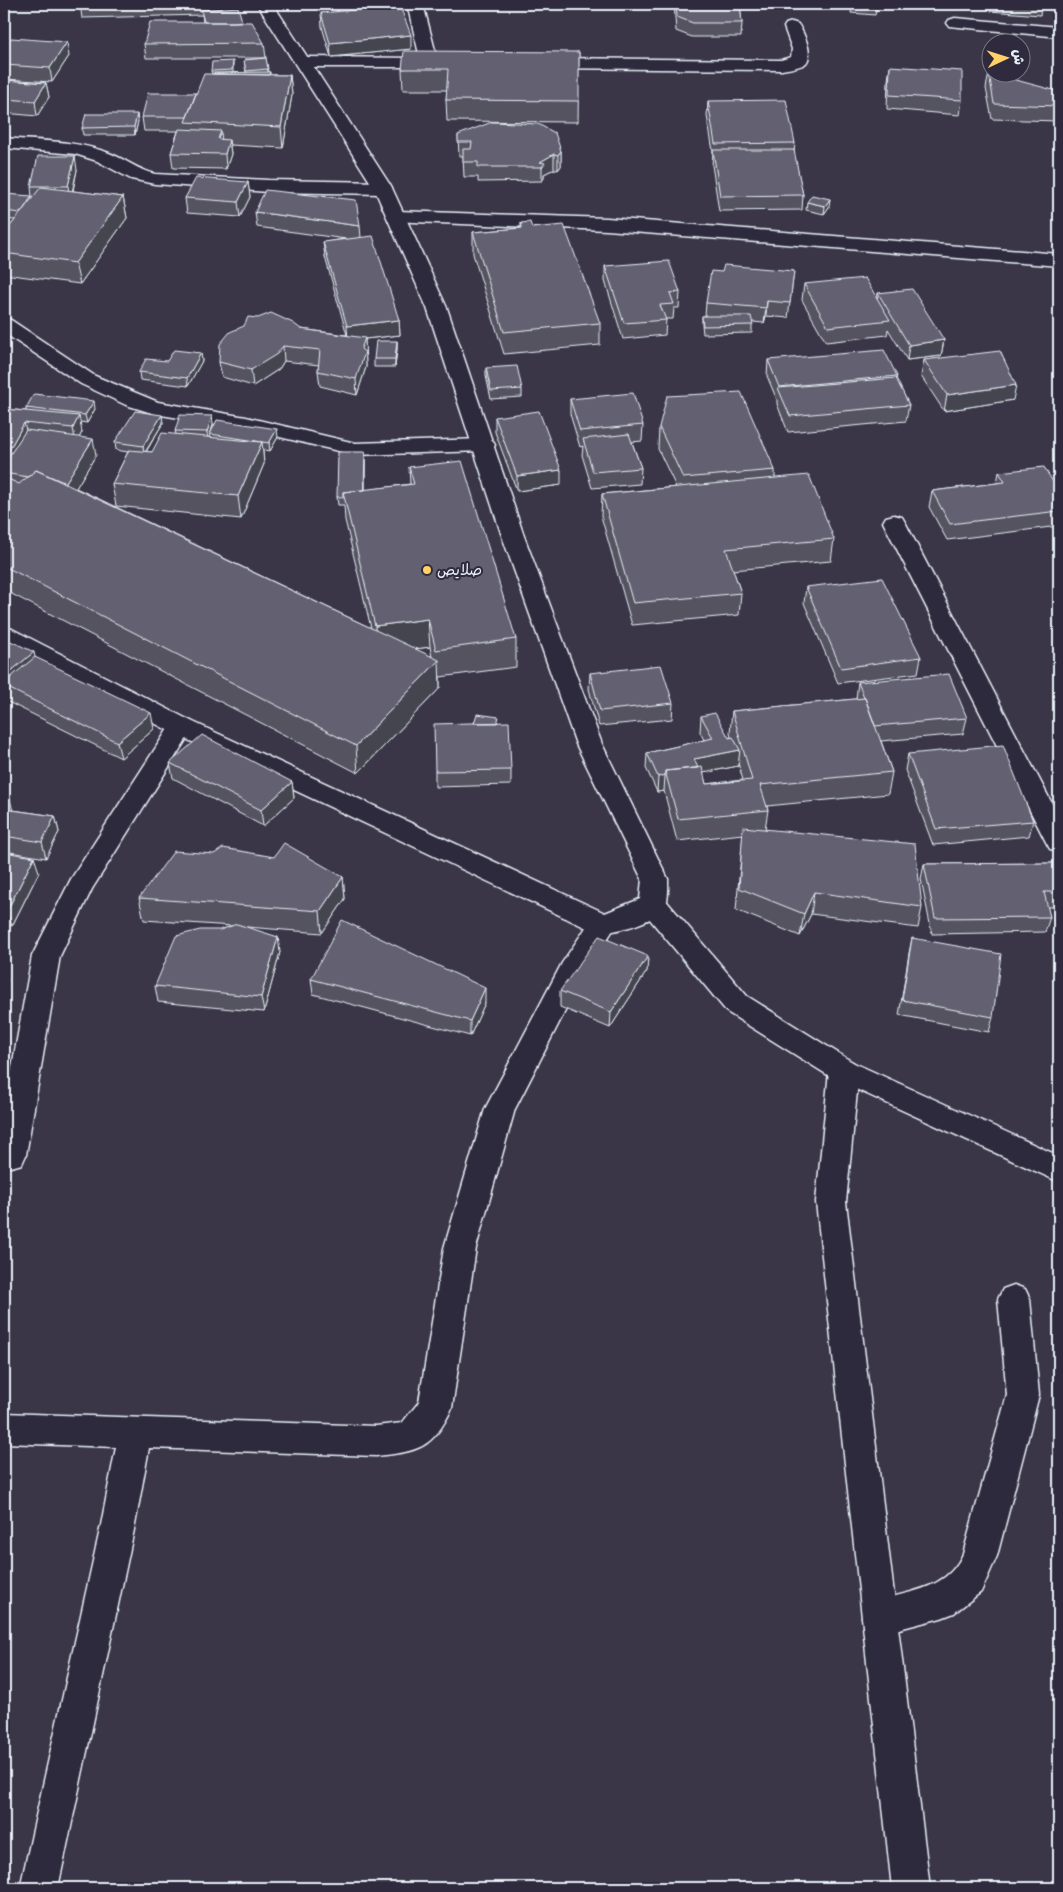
<svg xmlns="http://www.w3.org/2000/svg" width="1063" height="1892" viewBox="0 0 1063 1892" font-family="Sriracha,'Playpen Sans Arabic',sans-serif">
  <rect width="100%" height="100%" fill="#3a3648"/>
  <filter id="ink" filterUnits="userSpaceOnUse"><feTurbulence type="fractalNoise" baseFrequency=".02" numOctaves="2"/><feDisplacementMap in="SourceGraphic" scale="10" xChannelSelector="R" yChannelSelector="G"/><feConvolveMatrix kernelMatrix="1 2 1 2 8 2 1 2 1" color-interpolation-filters="sRGB"/></filter>
  <g filter="url(#ink)">
    <g fill="none" stroke-linecap="round" stroke-linejoin="round">
      <!-- lane casing -->
      <g stroke="#e8f1f8" stroke-width="3">
        <path id="lane" d="M1014,1285L1025,1289L1030,1299L1039,1395L997,1556L981,1592L954,1613L941,1618L880,1634L867,1629L862,1617L867,1605C903,1590 945,1594 963,1554L1007,1395L998,1299L1003,1289Z"/>
      </g>
      <!-- street casing -->
      <g stroke="#e8f1f8" stroke-width="3">
        <path id="street" d="M407,4H423L437,58L445,59L447,63L445,67H303L297,66L295,62L297,58L303,57L420,58Z
          M955,18L1059,27V37L949,26L947,23L949,20Z
          M792,22L798,24C803,31 814,54 806,63C801,67 788,69 782,70L542,68L536,67L534,63L536,59L542,58L781,60L791,57L792,49L784,27L786,24Z
          M4,138C39,141 75,140 109,153C125,159 138,170 155,174L268,180L383,182L390,184L392,188L390,192L383,194L268,192L155,184L131,179L97,161L75,154L4,148Z
          M397,211L607,218L1059,254V266L607,230L390,221L388,217L390,213Z
          M4,318L11,320L95,376L158,402L246,417L355,443L484,439L492,440L495,445L492,450L484,451L355,455L246,429L155,414L126,405L81,384L4,333Z
          M894,515L902,517L905,522L1059,817V851L1050,849L1046,842L883,522L886,517Z
          M182,719L191,721L194,727L92,889L60,956L26,1155L22,1164L11,1167L4,1165V1112L32,956L71,879L173,721Z
          M603,914L613,917L617,924L583,976L515,1109L476,1248L452,1408C433,1449 417,1452 376,1456L149,1448L135,1525L58,1888H20L101,1525L116,1447L4,1443V1413L376,1426L402,1423L419,1402L444,1248L485,1109L562,963L593,917Z
          M844,1059L854,1063L859,1071L846,1202L930,1888H892L816,1202L829,1071L834,1063Z"/>
      </g>
      <!-- secondary casing -->
      <g stroke="#e8f1f8" stroke-width="3">
        <path id="secondary" d="M653,894L663,897L747,996L854,1063L1059,1156V1182L834,1079L727,1012L643,911L640,904L643,897Z"/>
      </g>
      <!-- primary casing -->
      <g stroke="#e8f1f8" stroke-width="3">
        <path id="primary" d="M257,4H273L392,188L447,308L524,536L602,744L668,879C668,888 669,903 663,910C652,922 609,936 593,931L173,733L4,644V626L12,629L191,721L605,913L640,899L642,879L576,744L502,536L427,308L374,188Z"/>
      </g>
      <!-- lane -->
      <use href="#lane" fill="#2f2a3d" fill-rule="evenodd"/>
      <!-- street -->
      <use href="#street" fill="#2f2a3d" fill-rule="evenodd"/>
      <!-- secondary -->
      <use href="#secondary" fill="#2f2a3d" fill-rule="evenodd"/>
      <!-- primary -->
      <use href="#primary" fill="#2f2a3d" fill-rule="evenodd"/>
    </g>
    <!-- wall -->
    <path fill="#555361" stroke="#e8f1f8" fill-rule="evenodd" d="M80,4H236L242,22L264,43L266,58H146L144,44L203,22L202,15L82,18Z
      M335,4H398L411,49L331,57L322,27L321,13L337,12Z
      M674,4H740L742,23L741,37H692L676,31Z
      M991,4H1042L1040,15L990,11Z
      M852,6L877,8L875,15L851,13Z
      M4,49L69,56L52,82L4,79Z
      M579,52L578,122L447,121L446,100L447,90H403L402,69Z
      M266,58L268,72H270V75H290L292,95L283,148L230,145L231,154L226,169L173,168L171,153L178,131H144L142,117L196,95L212,74L211,71L233,61V73H246L244,60Z
      M890,66L962,100L960,115L887,109L888,80Z
      M989,73L1059,101V113L1058,121L992,119L986,88Z
      M4,80L46,83L49,97L37,116L4,113Z
      M708,101L795,143L794,153L803,195L802,210L719,211L712,165L713,151L707,116Z
      M138,121L135,135H83L82,128Z
      M458,135L561,151V166L558,170L554,169L544,174V178L542,181L478,182V177H464L463,156H459Z
      M77,170L73,191L123,197L127,218L80,284L4,274V234L15,220L4,219V194L32,198L31,186Z
      M248,182L250,197L240,217L187,213L185,198Z
      M807,202L829,207L824,214L806,210Z
      M255,212L360,226L361,238L399,320L400,335L365,339L366,367L357,395L320,386L318,371L319,365L284,361L279,369L253,386L222,377L219,362L244,326L301,329L347,335L325,257L323,242L346,239L257,227Z
      M521,223L600,323V345L504,354L473,254V232L521,228Z
      M605,266L680,292L679,308H674L673,319H666L665,335L623,339L605,281Z
      M794,271L788,318L766,316L764,323L752,322V333L703,334L702,324V316H705L706,303L722,272Z
      M804,284L877,299L878,293L944,340L941,356L907,360L888,329L887,335L826,342L802,300Z
      M397,341V349L395,367H374V359Z
      M201,353L202,361L188,386L140,380L139,372L167,361Z
      M768,360L897,376L896,379L909,405L906,421L788,432L777,404V400L767,376Z
      M924,360L1013,400L944,411L921,376Z
      M486,368L522,389V397L491,399L486,376Z
      M570,399L643,425L642,441L632,442L641,468L640,484L592,488L582,455L583,446L580,447L570,414Z
      M26,408L95,409L87,423L80,422L82,432L79,437L96,455L76,488L371,628L345,520L344,505H338L337,497L365,460V490L410,484L409,467L516,639V667L440,677V688L358,773L4,590V409L26,411ZM430,647L432,657L414,649Z
      M162,415L163,423L146,452H152L176,434L175,431L212,416L213,425L211,431L278,437L270,451L263,450L264,464L241,519L116,506L112,484L128,452L116,450L115,442Z
      M495,417L561,485L517,491L495,432Z
      M659,427L775,470V478L834,539L831,561L733,570L741,593L739,615L632,625L601,516L602,494L676,487L658,449Z
      M999,472L1059,492V526L947,540L929,507L932,491L997,483Z
      M806,587L921,657L918,673L838,683L804,603Z
      M4,638L35,658L154,729L121,758L6,701L4,695Z
      M590,673L673,703L672,719L599,726L589,689Z
      M858,682L967,718L963,734L881,741L892,772L888,794L767,806L768,810L765,829L922,907L918,928L811,914L800,936L736,910L743,834L677,841L664,791L657,792L646,768L647,753L704,740L700,732L701,716L729,738H731L730,733L732,711L856,699ZM738,763L743,780L706,784L703,773L738,766Z
      M499,723L511,770V785L435,787V771Z
      M908,754L1033,821L1029,836L933,845L905,770Z
      M170,763L292,782L294,798L263,826L173,778Z
      M4,798L13,810L55,816L59,832L46,858L4,851Z
      M4,852L39,872L12,926L4,925Z
      M1059,863V907H1047L1050,917L1045,932L932,934L921,879L924,864Z
      M343,877L345,899L322,933L247,927L280,952L264,1012L158,1002L155,986L220,930L232,926L144,920L139,898Z
      M912,938L993,1017L989,1032L899,1015L909,953Z
      M648,956L647,971L610,1028L560,1007V991Z
      M311,979L485,1003L470,1036L313,994Z"/>
    <!-- shaded-wall -->
    <path fill="#45444f" stroke="#e8f1f8" d="M338,4H398L399,12L339,17Z
      M411,35V49L331,57L330,43Z
      M67,42L69,56L52,82L50,68Z
      M290,75L292,95L283,148L281,127Z
      M46,83L49,97L37,116L35,101Z
      M137,114L138,121L135,135L134,127Z
      M221,131L222,145L218,139Z
      M229,140L231,154L226,169L225,154Z
      M561,151V166L558,170V155Z
      M554,154V169L544,174V178L542,181V167L540,162Z
      M75,156L77,170L70,201L68,186Z
      M248,182L250,197L240,217L238,202Z
      M123,197L127,218L80,284L75,263Z
      M830,199L829,207L824,214L825,206Z
      M767,301L766,316L764,323L766,308Z
      M399,320L400,335L365,339L366,367L357,395L356,379L348,341L347,326Z
      M944,340L941,356L907,360L909,345Z
      M397,341V349L395,367V359Z
      M283,346L284,361L279,369L253,386L251,370Z
      M201,353L202,361L188,386L187,378Z
      M1016,385L1013,400L944,411L947,395Z
      M94,401L95,409L87,423L85,415Z
      M162,415L163,423L144,454L143,446Z
      M79,416L82,432L76,444L73,428Z
      M212,416L213,425L210,434L208,441L207,432Z
      M24,423L28,439L4,473V459Z
      M277,429L278,437L270,451L269,443Z
      M93,439L96,455L70,498L66,482Z
      M262,442L264,464L241,519L238,496Z
      M365,452V504L364,496Z
      M561,470V485L517,491V476Z
      M428,619L430,647L377,654L375,626Z
      M34,652L37,667L4,686V677Z
      M439,660L440,688L358,773L356,746Z
      M151,713L154,729L121,758L117,742Z
      M740,750L738,766L698,774L694,759Z
      M665,775L664,791L657,792L658,777Z
      M292,782L294,798L263,826L261,810Z
      M10,799L14,815L5,809Z
      M55,816L59,832L46,858L42,842Z
      M34,857L39,872L12,926L7,911Z
      M343,877L345,899L322,933L320,911Z
      M814,892L811,914L800,936L804,914Z
      M278,937L280,952L264,1012L261,997Z
      M648,956L647,971L610,1028L611,1012Z
      M4,967L7,980L4,1007Z
      M485,988V1003L470,1036V1021Z"/>
    <!-- building -->
    <path fill="#636171" stroke="#e8f1f8" d="M676,4H740L742,23H693L677,17Z
      M853,4H877L876,8L852,6Z
      M400,6L411,35L330,43L321,13Z
      M238,7L242,21L234,22H204L201,10Z
      M150,22H252L264,43L144,44Z
      M11,38L67,42L50,68L4,65V49Z
      M404,51L579,52V101L446,100L448,69H402Z
      M266,58L268,69L246,71L244,60Z
      M233,61L232,70L211,71L212,62Z
      M890,66L962,71V100L889,95Z
      M270,72L269,75L213,74V73Z
      M989,73L1057,91L1059,101V106L994,104Z
      M204,74L290,75L281,127L185,122Z
      M4,80L46,83L35,101L4,99Z
      M148,93H196L187,117H142Z
      M786,100L795,143L715,144L708,101Z
      M86,114H137L134,127L82,128Z
      M492,122L538,124L555,133L561,151L558,155L554,154L540,162L545,163L542,167H478V162H463V149H471L472,142H458V135Z
      M179,129L221,131L218,139L229,140L225,154L171,153Z
      M713,150H794L803,195L720,196Z
      M38,156H75L68,186H31Z
      M196,178L248,182L238,202L185,198Z
      M41,187L123,197L75,263L4,253V234Z
      M265,190L356,200L360,226L255,212Z
      M4,194L32,196L21,213L4,211Z
      M812,195L830,199L825,206L807,202Z
      M530,222L532,228L564,225L600,323L504,332L473,232L522,228L521,223Z
      M373,236L399,320L347,326L323,242Z
      M669,261L680,292L670,293L674,304L660,305L666,320L624,323L605,266Z
      M724,265L794,271L790,303L767,301L766,308L706,303L711,271L722,272Z
      M865,278L890,320L828,327L804,284Z
      M912,289L944,340L909,345L878,293Z
      M271,313L293,323L301,329L365,338L361,349L365,352L356,379L318,371L320,350L283,346L277,354L251,370L219,362L220,344L230,332L244,326L248,317L258,318Z
      M702,316H751L753,325L703,326Z
      M376,341H397L395,359H374Z
      M174,350L201,353L187,378L139,372L146,359L167,361Z
      M884,350L897,376L779,387L768,360Z
      M1000,351L1016,385L947,395L924,360Z
      M517,366L522,389L491,391L486,368Z
      M896,378L909,405L790,416L778,388Z
      M741,392L775,470L683,478L659,427L667,396Z
      M633,393L643,425L580,431L570,399Z
      M34,394L94,401L85,415L26,408Z
      M4,409L79,416L73,428L24,423L4,459Z
      M135,411L162,415L143,446L115,442Z
      M539,411L561,470L517,476L495,417Z
      M180,415L212,416L207,432L175,431Z
      M217,420L277,429L269,443L210,434Z
      M26,430L93,439L66,482L61,481L36,470L28,477L4,473V464Z
      M162,433L262,442L238,496L112,484L129,450L152,452Z
      M629,434L641,468L593,472L583,439Z
      M338,452H365L364,490L343,492V497H337Z
      M462,461L516,639L436,650L428,619L375,626L343,492L414,484L409,467Z
      M1044,467L1059,492V511L950,524L932,491L1005,482L999,472Z
      M36,470L439,660L356,746L4,566V477L19,484Z
      M809,475L834,539L726,549L741,593L633,603L602,494Z
      M882,578L921,657L841,668L806,587Z
      M4,638L34,652L4,677Z
      M35,657L151,713L117,742L4,686V683Z
      M661,665L673,703L600,711L590,673Z
      M949,674L967,718L875,726L865,698H864L858,682Z
      M865,698L892,772L760,785L768,810L678,819L665,771L702,767L706,784L752,780L732,711Z
      M715,713L729,738L733,737L740,750L694,759L698,768L665,771V775L658,777L647,753L713,738L701,716Z
      M477,714L499,717L497,723H474Z
      M509,722L511,770L435,771L434,724Z
      M202,735L292,782L261,810L170,763Z
      M1003,745L1033,821L936,829L908,754Z
      M4,798L10,799L5,809L55,816L42,842L4,836Z
      M743,827L915,844L922,907L814,892L804,914L739,888Z
      M284,843L343,877L320,911L139,898L174,851L214,854L223,848L274,857Z
      M4,852L34,857L7,911L4,910Z
      M1059,863V892H1044L1050,917L935,918L924,864Z
      M342,920L485,988L470,1021L311,979Z
      M237,924L278,937L261,997L155,986L176,936L200,930H220Z
      M599,936L648,956L611,1012L560,991Z
      M912,938L1001,954L993,1017L902,1000Z"/>
  </g>
  <!-- markers -->
  <circle fill="#ffd166" stroke="#2f2a3d" stroke-width="2" cx="427" cy="570" r="5"/>
  <g text-anchor="middle" dominant-baseline="central" stroke-width="4" stroke-linejoin="round" paint-order="stroke">
    <!-- poi labels -->
    <g font-size="15" fill="#e8f1f8" stroke="#2f2a3d" text-anchor="start">
      <text x="437" y="570">صلايص</text>
    </g>
  </g>
  <!-- margin -->
  <rect width="1063" height="1892" fill="none" stroke="#2f2a3d" stroke-width="20"/>
  <rect x="10" y="10" width="1043" height="1872" fill="none" stroke="#e8f1f8" stroke-width="2" filter="url(#ink)"/>
  <!-- north arrow -->
  <g transform="translate(1006 58) rotate(86)"><circle r="24" fill="#2f2a3d" stroke="#797a88"/>
  <path d="M0-4L9 19L0 12L-9 19Z" fill="#ffd166"/>
  <text y="-8" font-size="14" font-weight="bold" text-anchor="middle" fill="#e8f1f8">ش</text>
  </g>
</svg>
